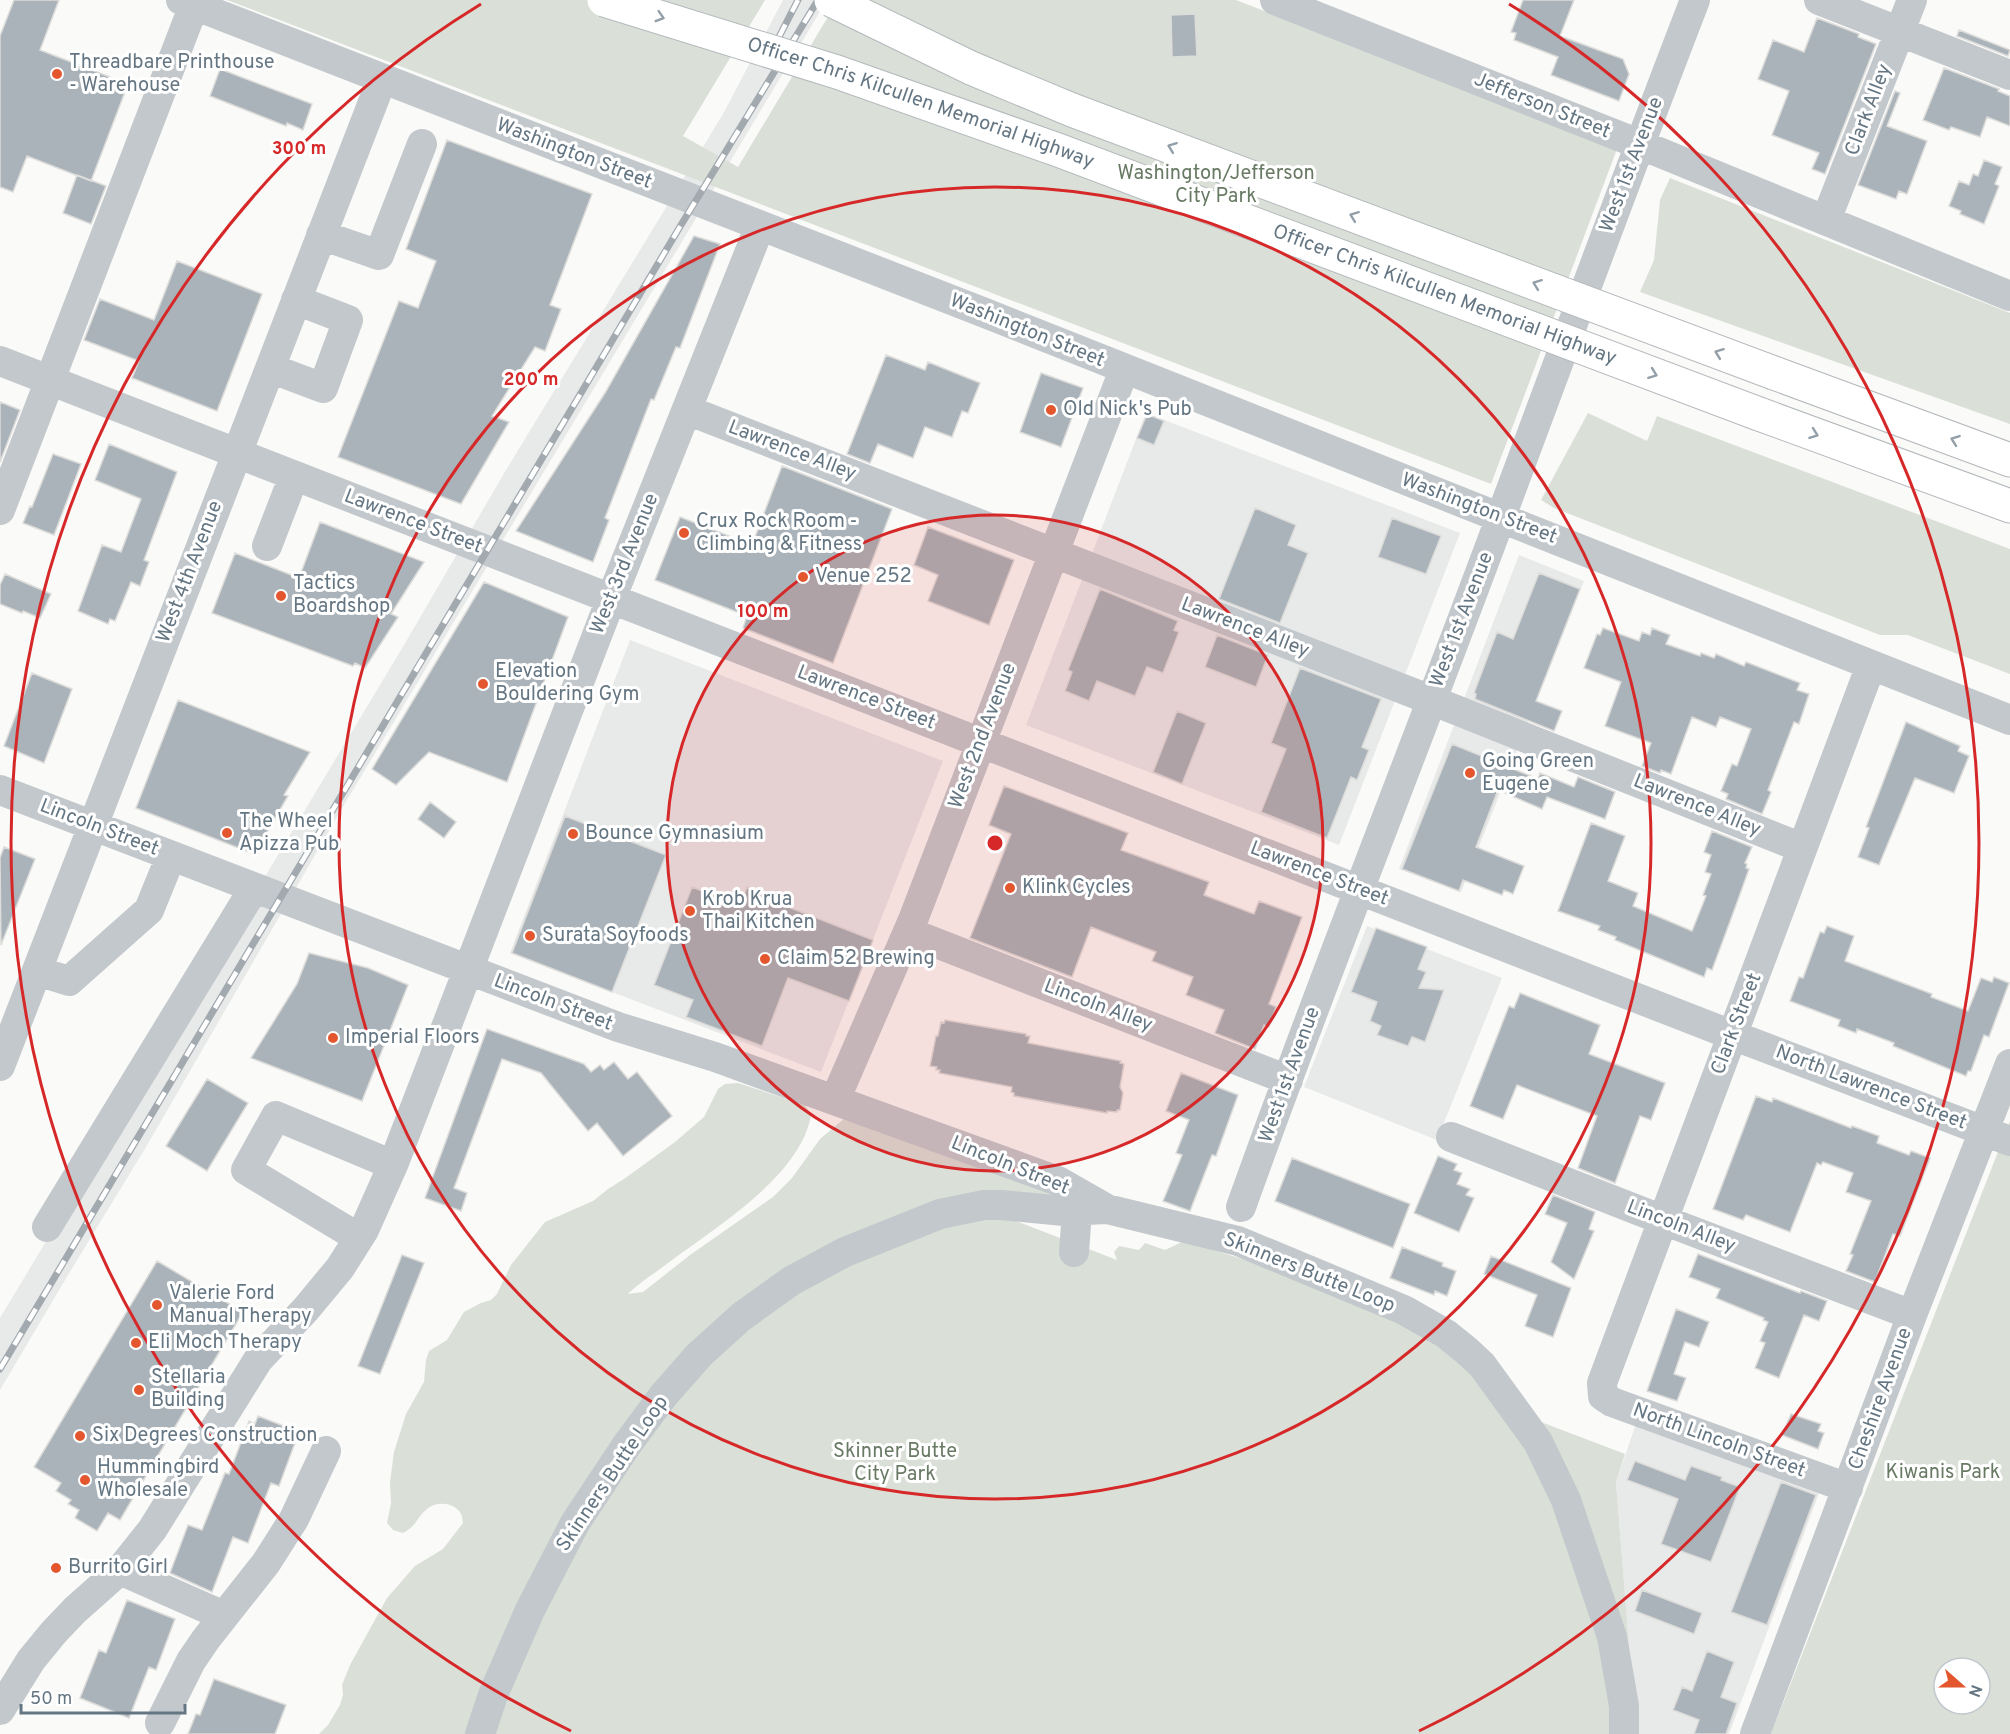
<svg xmlns="http://www.w3.org/2000/svg" width="2010" height="1734" viewBox="0 0 2010 1734" font-family="Overpass,sans-serif">
  <rect width="100%" height="100%" fill="#fafaf8"/>
  <!-- built -->
  <path fill="#e8e9e9" d="M783,0H827L344,805L146,1147L68,1275L0,1390V1318L404,645L506,470L723,114Z
    M1146,413L1460,533L1339,845L1026,725Z
    M1519,555L1584,581L1461,892L1399,869Z
    M630,640L943,761L821,1072L510,953Z
    M1367,926L1502,978L1437,1140L1304,1087Z
    M1637,1421L1821,1488L1729,1734H1636L1616,1482Z"/>
  <!-- green -->
  <path fill="#dadfd7" fill-rule="evenodd" d="M227,0H765L683,136L738,167L838,0H1236L1617,149L1491,484Z
    M1670,178L2010,313V424L1640,292L1654,260L1660,200Z
    M1588,413L1647,441L1657,416L2010,549V674L1908,635H1880L1554,508L1541,500Z
    M738,1083L805,1105L811,1115C801,1176 715,1228 668,1263C655,1273 639,1283 628,1294L643,1292L690,1255L773,1197L792,1178L820,1139L845,1118L1065,1197L962,1200L1117,1260L1114,1252L1119,1246L1139,1250L1145,1243L1165,1250L1184,1241L1310,1280L1394,1316L1441,1347L1489,1390L1499,1406L1625,1454L1616,1482L1636,1734H319L328,1725L340,1705L343,1695L342,1685L350,1665L387,1598L415,1566L443,1549L463,1523C463,1523 462,1514 461,1514C455,1502 436,1501 427,1509C416,1518 417,1526 403,1533L393,1530L387,1523L391,1503L390,1482L394,1452L406,1414L424,1382L426,1360L429,1351L447,1340L464,1312L481,1303L491,1300L497,1294L511,1265L545,1222L593,1201L608,1189L624,1179L675,1142L704,1117L718,1089L725,1084Z
    M2010,1121V1734H1771ZM1944,1668H1980V1704H1944Z"/>
  <!-- building -->
  <path fill="#aab3b9" stroke="#dcdcda" stroke-width="1.5" d="M14,0H59L40,50L128,84L91,181L27,156L13,192L0,187V36Z
    M1523,0H1574L1560,36L1623,59L1629,74L1619,101L1551,75L1558,57L1514,40L1516,33L1511,32Z
    M1195,14L1197,56L1172,57L1171,15Z
    M1817,18L1859,34L1858,37L1876,44L1825,174L1812,169L1819,153L1772,135L1789,91L1758,79L1773,40L1804,52Z
    M1959,30L2010,50L2008,56L1957,36Z
    M1944,68L1999,89L1998,91L2010,96V126L1987,117L1980,137L1951,127L1949,130L1923,120Z
    M220,69L312,104L303,130L287,123L286,126L210,96Z
    M1895,91L1900,93L1887,126L1927,141L1907,194L1899,191L1896,199L1858,185Z
    M447,140L592,194L550,305L561,309L545,351L535,347L492,416L509,422L461,504L338,457L399,301L418,308L436,261L406,249Z
    M1984,160L2002,167L1995,184L1999,186L1984,224L1960,214L1961,211L1949,206L1959,181L1969,185L1973,174L1978,176Z
    M77,175L106,186L91,224L63,213Z
    M694,236L720,244L680,348L676,347L654,400L651,399L605,518L609,520L593,562L516,531L605,393Z
    M177,261L262,294L217,411L132,378L139,361L84,340L100,299L154,320Z
    M886,355L925,370L928,362L980,383L968,413L962,411L952,437L925,427L913,458L878,444L870,463L847,454Z
    M1041,373L1083,388L1061,447L1020,432Z
    M0,402L20,410L0,462Z
    M1147,414L1164,421L1154,445L1137,438Z
    M109,444L177,472L144,560L149,562L140,586L131,582L115,621L110,619L108,624L78,611L102,545L121,552L141,499L95,480Z
    M53,454L81,464L54,535L23,523L30,506L32,507Z
    M782,466L892,509L833,663L743,628L747,616L655,580L680,517L752,545Z
    M1255,508L1296,525L1288,545L1308,553L1280,623L1219,599Z
    M1392,518L1441,536L1426,574L1378,557Z
    M320,522L424,562L391,614L398,617L365,668L355,663L353,666L212,613L235,553L299,578Z
    M928,527L1014,560L989,625L928,601L938,575L914,565Z
    M1539,573L1580,589L1536,701L1562,711L1554,731L1475,699L1476,694L1474,693L1497,632L1513,639Z
    M5,574L51,594L40,618L23,611L22,613L0,604V585Z
    M484,582L568,617L507,782L429,752L396,785L372,769Z
    M1100,589L1178,621L1174,630L1179,632L1163,673L1147,667L1135,696L1097,681L1089,701L1065,691L1072,672L1068,670Z
    M1603,628L1639,641L1642,632L1650,635L1652,628L1670,635L1666,644L1700,656L1701,653L1714,658L1716,654L1744,666L1746,662L1800,683L1797,690L1809,694L1799,724L1794,722L1768,790L1771,792L1762,814L1726,799L1728,794L1721,791L1732,764L1737,766L1751,729L1720,717L1716,727L1692,717L1671,774L1661,770L1660,773L1642,766L1651,743L1605,726L1621,682L1584,668L1597,634L1600,635Z
    M1217,635L1268,655L1256,687L1205,667Z
    M1300,668L1381,699L1362,747L1369,750L1357,780L1351,777L1327,838L1261,812L1286,749L1271,743Z
    M32,673L72,689L44,763L4,746Z
    M178,700L310,752L284,795L288,796L254,854L136,808Z
    M1177,711L1206,723L1182,784L1153,772Z
    M1906,722L1960,746L1958,751L1969,756L1954,793L1915,778L1879,865L1858,857L1869,828L1866,827Z
    M1452,744L1538,779L1540,773L1574,787L1578,777L1615,792L1605,819L1547,797L1542,809L1498,790L1476,847L1524,866L1513,894L1504,890L1502,895L1463,880L1459,891L1402,869Z
    M1004,786L1128,833L1121,850L1209,882L1204,895L1254,914L1259,901L1302,917L1269,1004L1276,1007L1269,1027L1264,1025L1255,1049L1215,1033L1224,1010L1186,995L1193,977L1152,961L1156,952L1091,927L1072,977L970,938L1011,834L989,825Z
    M430,802L456,822L444,838L418,819Z
    M565,816L666,855L612,992L512,953Z
    M1591,823L1625,836L1608,881L1638,893L1633,906L1692,931L1706,896L1703,895L1711,874L1705,872L1711,855L1704,852L1712,831L1752,847L1745,863L1747,864L1746,868L1749,869L1735,908L1712,970L1707,968L1704,977L1615,940L1616,937L1598,930L1600,926L1558,911Z
    M4,847L35,859L1,945L0,858Z
    M692,887L740,906L747,887L792,905L791,908L873,940L849,1001L788,978L762,1046L686,1017L693,1000L654,985Z
    M1827,926L1854,936L1845,961L1932,994L1931,997L1968,1011L1981,978L1992,982L1994,977L2009,983L1989,1037L1984,1035L1971,1071H1968L1966,1076L1893,1046L1894,1043L1857,1029L1856,1033L1838,1026L1840,1020L1790,1001L1799,977L1803,978L1820,932L1824,933Z
    M1376,928L1427,947L1418,969L1426,972L1419,988L1444,990L1425,1042L1412,1037L1408,1046L1377,1035L1381,1026L1370,1021L1377,1002L1351,992Z
    M309,953L368,968L408,985L362,1101L251,1058L297,984Z
    M1520,993L1600,1025L1589,1054L1665,1083L1651,1120L1640,1116L1615,1183L1578,1168L1597,1116L1517,1085L1503,1119L1470,1106L1509,1006L1514,1008Z
    M945,1020L1026,1034V1036H1030L1028,1043L1121,1061L1120,1063L1124,1064L1120,1087L1123,1093L1120,1110H1117V1112L1107,1111V1113L1014,1096V1093L1011,1092L1012,1087L939,1073L940,1070H936L937,1067L930,1066L936,1036H938L941,1022L944,1023Z
    M487,1029L584,1064L591,1072L600,1065L604,1070L614,1062L628,1079L637,1072L672,1116L623,1156L597,1123L588,1131L541,1073L502,1059L454,1188L467,1193L461,1211L425,1198Z
    M1181,1073L1238,1095L1216,1156L1212,1155L1190,1211L1163,1201L1182,1155L1176,1153L1189,1120L1166,1111Z
    M207,1079L248,1103L207,1171L166,1146Z
    M1756,1096L1772,1102L1773,1098L1851,1128L1852,1126L1879,1136L1877,1143L1909,1155L1911,1151L1930,1158L1900,1236L1893,1234L1875,1282L1846,1271L1853,1255L1850,1254L1871,1201L1846,1192L1853,1173L1823,1162L1821,1165L1817,1163L1790,1232L1746,1215L1743,1220L1713,1209Z
    M1438,1156L1457,1164L1454,1170L1462,1173L1457,1184L1470,1189L1466,1195L1474,1198L1459,1232L1414,1213Z
    M1292,1158L1410,1204L1393,1248L1275,1201Z
    M1553,1195L1595,1212L1589,1229L1594,1231L1574,1279L1551,1262L1567,1223L1545,1214Z
    M1402,1247L1443,1263L1442,1266L1456,1271L1447,1296L1435,1291L1434,1295L1390,1278Z
    M1698,1254L1800,1293L1801,1291L1827,1301L1819,1321L1804,1315L1779,1378L1755,1368L1765,1343L1760,1341L1768,1322L1763,1320L1764,1318L1716,1298L1720,1289L1689,1277Z
    M402,1255L424,1263L380,1374L358,1366Z
    M1491,1256L1571,1288L1553,1337L1525,1326L1537,1295L1484,1274Z
    M157,1261L243,1312L120,1520L108,1513L97,1531L75,1518L79,1510L68,1504L71,1500L56,1491L61,1483L34,1467Z
    M1676,1309L1709,1322L1699,1347L1685,1342L1674,1374L1686,1378L1677,1401L1647,1391Z
    M1791,1414L1821,1424L1818,1431L1824,1433L1818,1449L1782,1435Z
    M258,1416L299,1432L279,1486L271,1483L248,1543L233,1537L212,1592L170,1573L188,1525L202,1530L225,1473L229,1474L249,1421L255,1424Z
    M1635,1461L1685,1480L1691,1466L1722,1477L1721,1480L1740,1487L1711,1562L1661,1544L1678,1499L1627,1480Z
    M1781,1482L1816,1495L1767,1625L1731,1612Z
    M1642,1590L1702,1613L1694,1634L1635,1611Z
    M127,1600L175,1619L156,1670L149,1667L129,1718L80,1698L99,1650L106,1653Z
    M1707,1651L1734,1662L1721,1697L1737,1703L1726,1734H1694L1699,1720L1673,1710L1682,1687L1692,1691Z
    M214,1679L286,1705L275,1734H188L196,1714L200,1715Z"/>
  <g fill="none" stroke-linecap="round" stroke-linejoin="round">
    <!-- highway casing -->
    <g stroke="#b4b9bd" stroke-width="35">
      <path id="highway" d="M1774,373L2010,460
        M1759,414L2010,506"/>
    </g>
    <!-- minor -->
    <path stroke="#c3c8cc" stroke-width="30" d="M181,0L985,313L2010,720
      M1275,0L1639,144L2010,296
      M1819,0L2010,75
      M1826,220L1912,0
      M321,235L379,255L422,144
      M0,361L1732,1035L2010,1141
      M270,368L323,388L348,320L296,300
      M687,410L1431,700L1802,848
      M0,510L194,5
      M267,546L294,476
      M0,790L618,1027L715,1057L1058,1181L1107,1209
      M908,932L1288,1080
      M37,971L69,981L149,910L171,856
      M0,1066L382,79
      M835,1100L913,920L1124,370
      M1451,1137L1663,1220L1912,1315
      M1241,1207C1323,977 1414,751 1499,522C1564,348 1628,173 1695,0
      M47,1227L254,888
      M359,1238L246,1170L276,1116L393,1165
      M1074,1252L1077,1211
      M1848,1488L1612,1402L1603,1396L1602,1383L1871,665
      M120,1570L224,1616
      M0,1710L31,1660L54,1632L75,1610L120,1570L152,1530L258,1360L306,1309L340,1268L364,1230L393,1165L611,599L760,226
      M160,1723L191,1661L206,1639L266,1563L294,1519L326,1451
      M480,1734L493,1695L530,1610L575,1523L626,1446L663,1396L699,1355L741,1317L791,1281L845,1252L940,1214L984,1205H1001L1064,1211L1107,1209L1238,1241L1404,1310L1446,1334L1467,1351L1482,1365L1538,1442L1566,1500L1612,1637L1624,1706V1734
      M1755,1734L1912,1315L2010,1064"/>
    <!-- highway -->
    <use href="#highway" stroke="#fff" stroke-width="33"/>
    <!-- rail casing -->
    <g stroke="#a2aab0" stroke-width="7">
      <path id="rail" d="M779,37L798,0
        M0,1369L681,225L818,0"/>
    </g>
    <!-- rail -->
    <use href="#rail" stroke="#fff" stroke-width="4.5" stroke-dasharray="14" stroke-linecap="butt"/>
    <!-- highway-bridge casing -->
    <g stroke="#b4b9bd" stroke-width="35" stroke-linecap="butt">
      <g id="highway-bridge">
        <path id="s1" d="M604,0L837,72L1058,150L1759,414"/>
        <path d="M831,0L971,68L1072,110L1774,373"/>
      </g>
    </g>
    <!-- highway-bridge -->
    <use href="#highway-bridge" stroke="#fff" stroke-width="33"/>
  </g>
  <!-- one-way arrows -->
  <defs><path id="oneway-chevron" d="M-2-3.5L2.5 0L-2 3.5" fill="none" stroke-width="1.6" stroke-linecap="round" stroke-linejoin="round" transform="scale(1.5)"/></defs>
  <g stroke="#939fa8">
    <use href="#oneway-chevron" transform="translate(660 17) rotate(17)"/>
    <use href="#oneway-chevron" transform="translate(1172 147) rotate(-159)"/>
    <use href="#oneway-chevron" transform="translate(1354 216) rotate(-159)"/>
    <use href="#oneway-chevron" transform="translate(1537 284) rotate(-159)"/>
    <use href="#oneway-chevron" transform="translate(1719 353) rotate(-159)"/>
    <use href="#oneway-chevron" transform="translate(1653 374) rotate(21)"/>
    <use href="#oneway-chevron" transform="translate(1814 434) rotate(20)"/>
    <use href="#oneway-chevron" transform="translate(1955 440) rotate(-160)"/>
  </g>
  <!-- distance rings -->
  <circle cx="995" cy="843" r="328" fill="#d62828" fill-opacity=".12"/>
  <g fill="none" stroke="#d62828" stroke-width="3">
    <circle cx="995" cy="843" r="328"/>
    <circle cx="995" cy="843" r="656"/>
    <path d="M571 1731A984 984 0 0 1 481 4M1509 4A984 984 0 0 1 1419 1731"/>
  </g>
  <!-- markers -->
  <g fill="#e4572e" stroke="#fff" stroke-width="2">
    <circle cx="57" cy="74" r="6"/>
    <circle cx="1051" cy="410" r="6"/>
    <circle cx="684" cy="533" r="6"/>
    <circle cx="803" cy="577" r="6"/>
    <circle cx="281" cy="596" r="6"/>
    <circle cx="483" cy="684" r="6"/>
    <circle cx="1470" cy="773" r="6"/>
    <circle cx="227" cy="833" r="6"/>
    <circle cx="573" cy="834" r="6"/>
    <circle cx="1010" cy="888" r="6"/>
    <circle cx="690" cy="911" r="6"/>
    <circle cx="530" cy="936" r="6"/>
    <circle cx="765" cy="959" r="6"/>
    <circle cx="333" cy="1038" r="6"/>
    <circle cx="157" cy="1305" r="6"/>
    <circle cx="136" cy="1343" r="6"/>
    <circle cx="139" cy="1390" r="6"/>
    <circle cx="80" cy="1436" r="6"/>
    <circle cx="85" cy="1480" r="6"/>
    <circle cx="56" cy="1568" r="6"/>
  </g>
  <g text-anchor="middle" dominant-baseline="central" stroke-width="6" stroke-linejoin="round" paint-order="stroke">
    <!-- poi labels -->
    <g font-size="20" fill="#657683" stroke="#fff" text-anchor="start">
      <text x="69" y="63">Threadbare Printhouse<tspan x="69" dy="23">- Warehouse</tspan></text>
      <text x="1063" y="410">Old Nick's Pub</text>
      <text x="696" y="522">Crux Rock Room -<tspan x="696" dy="23">Climbing &amp; Fitness</tspan></text>
      <text x="815" y="577">Venue 252</text>
      <text x="293" y="584">Tactics<tspan x="293" dy="23">Boardshop</tspan></text>
      <text x="495" y="672">Elevation<tspan x="495" dy="23">Bouldering Gym</tspan></text>
      <text x="1482" y="762">Going Green<tspan x="1482" dy="23">Eugene</tspan></text>
      <text x="239" y="822">The Wheel<tspan x="239" dy="23">Apizza Pub</tspan></text>
      <text x="585" y="834">Bounce Gymnasium</text>
      <text x="1022" y="888">Klink Cycles</text>
      <text x="702" y="900">Krob Krua<tspan x="702" dy="23">Thai Kitchen</tspan></text>
      <text x="542" y="936">Surata Soyfoods</text>
      <text x="777" y="959">Claim 52 Brewing</text>
      <text x="345" y="1038">Imperial Floors</text>
      <text x="169" y="1294">Valerie Ford<tspan x="169" dy="23">Manual Therapy</tspan></text>
      <text x="148" y="1343">Eli Moch Therapy</text>
      <text x="151" y="1378">Stellaria<tspan x="151" dy="23">Building</tspan></text>
      <text x="92" y="1436">Six Degrees Construction</text>
      <text x="97" y="1468">Hummingbird<tspan x="97" dy="23">Wholesale</tspan></text>
      <text x="68" y="1568">Burrito Girl</text>
    </g>
    <!-- street labels -->
    <g font-size="20" fill="#657683" stroke="#fff">
      <text stroke="none"><textPath href="#s1" startOffset="333">Officer Chris Kilcullen Memorial Highway</textPath></text>
      <text transform="translate(1542 106) rotate(22)">Jefferson Street</text>
      <text transform="translate(1869 110) rotate(-69)">Clark Alley</text>
      <text transform="translate(574 154) rotate(21)">Washington Street</text>
      <text transform="translate(1632 165) rotate(-69)">West 1st Avenue</text>
      <text stroke="none"><textPath href="#s1" startOffset="891">Officer Chris Kilcullen Memorial Highway</textPath></text>
      <text transform="translate(1027 331) rotate(22)">Washington Street</text>
      <text transform="translate(792 451) rotate(21)">Lawrence Alley</text>
      <text transform="translate(1479 509) rotate(21)">Washington Street</text>
      <text transform="translate(413 522) rotate(21)">Lawrence Street</text>
      <text transform="translate(625 564) rotate(-68)">West 3rd Avenue</text>
      <text transform="translate(190 572) rotate(-69)">West 4th Avenue</text>
      <text transform="translate(1462 620) rotate(-69)">West 1st Avenue</text>
      <text transform="translate(1245 628) rotate(21)">Lawrence Alley</text>
      <text transform="translate(866 698) rotate(21)">Lawrence Street</text>
      <text transform="translate(983 736) rotate(-69)">West 2nd Avenue</text>
      <text transform="translate(1697 806) rotate(22)">Lawrence Alley</text>
      <text transform="translate(99 828) rotate(21)">Lincoln Street</text>
      <text transform="translate(1319 874) rotate(21)">Lawrence Street</text>
      <text transform="translate(553 1003) rotate(21)">Lincoln Street</text>
      <text transform="translate(1098 1006) rotate(21)">Lincoln Alley</text>
      <text transform="translate(1737 1024) rotate(-69)">Clark Street</text>
      <text transform="translate(1290 1075) rotate(-70)">West 1st Avenue</text>
      <text transform="translate(1871 1088) rotate(21)">North Lawrence Street</text>
      <text transform="translate(1010 1166) rotate(22)">Lincoln Street</text>
      <text transform="translate(1681 1227) rotate(21)">Lincoln Alley</text>
      <text transform="translate(1309 1273) rotate(22)">Skinners Butte Loop</text>
      <text transform="translate(1881 1399) rotate(-70)">Cheshire Avenue</text>
      <text transform="translate(1719 1441) rotate(20)">North Lincoln Street</text>
      <text transform="translate(613 1474) rotate(-56)">Skinners Butte Loop</text>
    </g>
    <!-- park labels -->
    <g font-size="20" fill="#687a64" stroke="#fff">
      <text x="1216" y="174">Washington/Jefferson<tspan x="1216" dy="23">City Park</tspan></text>
      <text x="895" y="1452">Skinner Butte<tspan x="895" dy="23">City Park</tspan></text>
      <text x="1943" y="1473">Kiwanis Park</text>
    </g>
  </g>
  <circle cx="995" cy="843" r="9" fill="#d62828" stroke="#fff" stroke-width="3"/>
  <g font-size="18" text-anchor="middle" font-weight="bold" fill="#d62828" stroke="#fff" stroke-width="6" stroke-linejoin="round" paint-order="stroke">
    <text x="299" y="154">300 m</text>
    <text x="531" y="385">200 m</text>
    <text x="763" y="617">100 m</text>
  </g>
  <!-- north arrow -->
  <g transform="translate(1962 1686) rotate(111)"><circle r="28" fill="#ffffff" stroke="#c1c8cd" stroke-width="1.5"/>
  <path d="M0-4.5L10 22L0 15L-10 22Z" fill="#e4572e"/>
  <text y="-9" font-size="16" font-weight="bold" text-anchor="middle" fill="#657683">N</text>
  </g>
  <!-- scale -->
  <path d="M21 1704v9h164v-9" fill="none" stroke="#657683" stroke-width="3"/>
  <text x="30" y="1704" font-size="18" fill="#657683" stroke="#ffffff" stroke-width="4.5" paint-order="stroke">50 m</text>
</svg>
